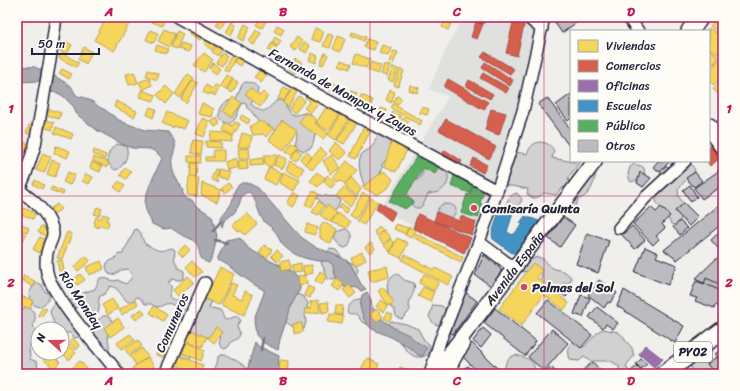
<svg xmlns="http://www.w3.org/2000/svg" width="740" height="391" viewBox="0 0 740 391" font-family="Sriracha,sans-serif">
  <rect width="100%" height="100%" fill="#f0efec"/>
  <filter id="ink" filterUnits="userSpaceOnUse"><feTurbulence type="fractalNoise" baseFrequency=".025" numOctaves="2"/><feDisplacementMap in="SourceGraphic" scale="8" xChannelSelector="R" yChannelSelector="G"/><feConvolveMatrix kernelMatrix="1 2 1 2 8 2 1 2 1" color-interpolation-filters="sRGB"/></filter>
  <g filter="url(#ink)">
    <!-- built -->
    <path fill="#e0e0df" d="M463,17H539L517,107L493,188L469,255L380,209L448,97L429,89L445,51Z"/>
    <!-- green -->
    <path fill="#d2d1d1" stroke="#7a7a86" d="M245,82C250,82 255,84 258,88C258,96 253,98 251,104C265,116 265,111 277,100C289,100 284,110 292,114C298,117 302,112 307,113C318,115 316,141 311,148L304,151L297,148C294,143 297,139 297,133L287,125L276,130L272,128L270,126C255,127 257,113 247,108L246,104L243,103C236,111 239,120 228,124L221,120L219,117C220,105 224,101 236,99L242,85Z
      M380,134L390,138L392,142L387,159L382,164C384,174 373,181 366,187C361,182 356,160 362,154C364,151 370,150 372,147C376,142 374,138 380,134Z
      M539,142C546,142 551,145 554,151L552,158L579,163L568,178L569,183L567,186C560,189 561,188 556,195L544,193C540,196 538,198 533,198L527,194L528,189L506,185L515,152L527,154C530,147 532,144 539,142Z
      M118,144L126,146C130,154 124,167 116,170C103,165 107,148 118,144Z
      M672,161H689L695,170C693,176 689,177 685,181C682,184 681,187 678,190L679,197L685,206L680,220L676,225L671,224L666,214L658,205L656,201L655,196L661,171L665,166L670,167Z
      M634,164L641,166L644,168L645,177L640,181L637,180L631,182L630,181L628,174L630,167Z
      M436,166C452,169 452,185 438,192C435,193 431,193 428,194C426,198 423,208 418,208C411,209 407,196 408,191C409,188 412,183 415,181C417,180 418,180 420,178C425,169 425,167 436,166Z
      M592,170L596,172C595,180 592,190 586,195C584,198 580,198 578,200C577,202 577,204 575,206C573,210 569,210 564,211Z
      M517,193L522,199C520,205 517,207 511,209L507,207C506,201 510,194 517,193Z
      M318,195C321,195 323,196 327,196C330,197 334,196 338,197L340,202L337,209L333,211L326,208L317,198Z
      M443,204C459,204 459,211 449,221L437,212C438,208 439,206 443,204Z
      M135,229C143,231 141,238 145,244C159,250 155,253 172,248L175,250L174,258L178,268L184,271V275L183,279L179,280L171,279V281L168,282C173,286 171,291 169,296C176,306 184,292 193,303L182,322L177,307C166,301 168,304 158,307L154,306L152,304H145L140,298L137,297L132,301L128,302C121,297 119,287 110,286C107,291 105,295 100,296C97,301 101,306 98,313C81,326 79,305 83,293L95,289L100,278H104L114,281L118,280L125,284C131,280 135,275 128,269L121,270L115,274L112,275L109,274L106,267L107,263L114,259L119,254H123L124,250L128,244Z
      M345,229C354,231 352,243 346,248C339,247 337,242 334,238L336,232Z
      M330,249L336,250L343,259L354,264L357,267L358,271L351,281L337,279L330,280C325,277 325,275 324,269C323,266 321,264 321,261Z
      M537,257C548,259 545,264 553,268C556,270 562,270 565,272C567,274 569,275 571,277V281L568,283H564L556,290L553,291L542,283L541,280L542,272L540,269H533L523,272L520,270L523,263Z
      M274,264H279L284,280L297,294L304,297L308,303L305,315L306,322L304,329C297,331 292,326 286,322H282Z
      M395,274L399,275L404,280L414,283C417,295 406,298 410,310L407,314L402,319C397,318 395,316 395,310L391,307C390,294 381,283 395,274Z
      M39,283L42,285L45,292L49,293C50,300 45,304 39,307C30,304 30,301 29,293L35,284Z
      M62,298L69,301L72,300H76L78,304L75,310L78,312L79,316L78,319L81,335L79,337L75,338L70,333H66L64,336L62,335V329H53C56,321 51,319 50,310C55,305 54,299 62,298Z
      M209,299L211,302L209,309L212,308L220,310C223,313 222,316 225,320L229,319L236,316L239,318L241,321L238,323L237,327C242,334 240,339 232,341L228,347L225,349C219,347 218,343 221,337L218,335L204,338L196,342L191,347L192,354L189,362L179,363L177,359L181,348L184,346L186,339L190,336L189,333L193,320L198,313L200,306L202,303L205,300Z
      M358,299H362L369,323L367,324L362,322C360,320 359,316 357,315C354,312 351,316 347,312C348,305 352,302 358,299Z
      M433,305L442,306L445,309L442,324C434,327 433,322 429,317Z
      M29,306C35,313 37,316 33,325L37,335L36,342L29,345L30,359L37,362L38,369L37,373L38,374H17V313L22,309Z
      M103,316H107C114,319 114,325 110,332C110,333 109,333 108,334C107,340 111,346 108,353L86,332C90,324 97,322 103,316Z
      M391,321L406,324L418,329L424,340L429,344L430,346L429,350L427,355C413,363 404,348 398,338C395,334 391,329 388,325Z
      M603,329L618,332L624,337L625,340L632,348L634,356L628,363L626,366L629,372V374H619V366L611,361H591L584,357L579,361L570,360C568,352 567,345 575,339L580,346L584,347L599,331Z
      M704,349C708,357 712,365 715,373L694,374L688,360Z
      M225,354C232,359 241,362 247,369L246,372C242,374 239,373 236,374H213V372C216,367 218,362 218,357L221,355Z
      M516,355C528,358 536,361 535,374H505C504,365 506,357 516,355Z"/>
    <!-- water -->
    <path fill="#a9a9b0" stroke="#737381" d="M17,66L35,67L41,70L40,81L17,82Z
      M51,74L71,86L76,95L80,97H83L93,102L99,107L105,110L119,120L125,123L145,130L168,132C170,136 174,139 175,143C176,147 174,151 173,155C171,161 172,169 174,174C177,182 183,186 183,194L188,200H192L195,205L212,216L217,236L213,255L209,263C196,259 202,251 196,243C193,239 186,237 182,235C178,233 174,230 171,228L164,229L152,224C150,218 146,212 145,206C143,196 158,168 162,158L156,152L150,149L132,148L124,145L104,134L98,131L79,116L76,113L74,107L63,96L58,93L50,92Z
      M242,183H248L258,188L301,237L314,246L342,258L350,263L361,284L366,289L361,291C356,285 352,289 345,287C337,285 334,273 333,265L328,261C312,262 292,256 282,244C279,240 278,234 274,230C271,226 265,224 263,220C257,211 257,199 249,192L245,193L241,198L239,205L234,213L224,221L222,227L220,219C223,214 227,210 230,206C236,197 231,188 242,183Z
      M237,238L241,239L249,249L291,272L300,281V289L292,304L280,339L278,350L264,343L256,335L254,319L264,293V290C256,286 249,281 242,276C234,271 226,262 217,260L226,240Z
      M367,292L371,300L372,307L376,311L382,319L394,328L409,335L417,342L427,348L423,356L418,355L412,349L391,337L372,329L368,325L364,319L360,307L362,295Z
      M255,342L258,346L279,356C277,370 280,368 292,374H248L247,371Z"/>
    <!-- homes -->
    <path fill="#f6d55c" stroke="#b69f52" d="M107,17H133L114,51L94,40Z
      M154,17H162L165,18L162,26L152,22Z
      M220,17H223L226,19L221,28L216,25Z
      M447,17H454L448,30L442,27Z
      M260,18L266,21L262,28L256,25Z
      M714,21L723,28V36L710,26Z
      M232,22L236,25L231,35L226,32Z
      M245,24L250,27L243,41L238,38Z
      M277,25L284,29L281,35L274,31Z
      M315,28L324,32L320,42L311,39Z
      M709,28L723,38V42L720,46L723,48V51L720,55L709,48V31H706Z
      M164,29L175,34L169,47L158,41Z
      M150,30L158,33L154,43L146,40Z
      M192,30L203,36L200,40L190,34Z
      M256,30L261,33L254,45L249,42Z
      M177,31L183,34L177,49L171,47Z
      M352,32L366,37L364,41L351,35Z
      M328,34L334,36L330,48L323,46Z
      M338,36L345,39L340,52L333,49Z
      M275,37L281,41L278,46L272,43Z
      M297,37L302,41L296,51L290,47Z
      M208,38L216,44L212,50L204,44Z
      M367,39L376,42L374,50L364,47Z
      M66,41L72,45L67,54L60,51Z
      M304,42L310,46L306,53L300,49Z
      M181,43L191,46L189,52L179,49Z
      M271,44L277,47L273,53L268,50Z
      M157,45L168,49L166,54L155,50Z
      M382,45L391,48L388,56L379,53Z
      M217,46L222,50L218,56L212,52Z
      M84,47L92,52L86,64L78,59Z
      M709,49L719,57L714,64L709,61Z
      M393,51L398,52L393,64L389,62Z
      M62,53L79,63L76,67L59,58Z
      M204,53L213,60L204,72L194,65Z
      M222,53L227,56L222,66L216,63Z
      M232,53L237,55L228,72L224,70Z
      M312,53L318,56L316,63L309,60Z
      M325,53L328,55L323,65L320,64Z
      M238,54L245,57L240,66L234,62Z
      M356,54L370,59L366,68L353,63Z
      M723,55V75L714,85L709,81V71Z
      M295,59L302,63L296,73L289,69Z
      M341,60L351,64L349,69L339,65Z
      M371,62L381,66L378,74L368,70Z
      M213,63L220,69L216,74L209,68Z
      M384,64L390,66L387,76L381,74Z
      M262,67L270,71L261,83L254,77Z
      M393,67L398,69L393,82L388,80Z
      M62,69L72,74L69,79L59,73Z
      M400,69L404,71L398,87L394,85Z
      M148,70L159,74L157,80L146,76Z
      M134,72L138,83L129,85L126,74Z
      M188,74L194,78L180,98L175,94Z
      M226,75L233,78L226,90L220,86Z
      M323,77L341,87L338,94L319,83Z
      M149,78L152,85L143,90L139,82Z
      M233,79L238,82L232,93L227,89Z
      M193,80L198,83L186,103L181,99Z
      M723,80V99L713,89Z
      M206,85L213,89L215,85L220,87L215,96L210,93L209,95L203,92Z
      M410,85L419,88L417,93L409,90Z
      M166,86L174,94L166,104L157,95Z
      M284,87L290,90L284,101L278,98Z
      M250,88L260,96L263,92L268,96L260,107L245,94Z
      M292,89L297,92L288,107L283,103Z
      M142,90L156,95L154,101L140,97Z
      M390,90L395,92L391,103L386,100Z
      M310,91L321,100L311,113L304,108L310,101L305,97Z
      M350,91L357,93L354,103L347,100Z
      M361,95L373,100L369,110L357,106Z
      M298,96L305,100L295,113L289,109Z
      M397,96L402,99L397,105L393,102Z
      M233,97L242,103L232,117L223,111Z
      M116,101L137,111L134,117L114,107Z
      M202,103L214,109L212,117L198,114Z
      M393,104L422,121L420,125L391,108Z
      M327,106L340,114L329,131L316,123Z
      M150,107L156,109L153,118L147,115Z
      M422,107L429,109L427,115L420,113Z
      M381,108L387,110L383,122L377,120Z
      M49,109L61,113L59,119L47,115Z
      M167,112L188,121L184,129L179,127V128L174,126L173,128L162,123Z
      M306,112L317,120L315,123L328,133L323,139L299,123Z
      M393,112L401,116L399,121L390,117Z
      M342,113L350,117L336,140L328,135Z
      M242,115L250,120L248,124L240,119Z
      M352,117L358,121L344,144L337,140Z
      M202,118L210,121L204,137L196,134Z
      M217,118L220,124L215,127L211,122Z
      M403,118L409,121L403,129L398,126Z
      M45,120L54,122L52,130L43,127Z
      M282,120L297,130L284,150L269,140Z
      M260,121L273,128L266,137L263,134L253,135L250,126Z
      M227,122L232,126L235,122L240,124L233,136L223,130Z
      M29,125L37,129L34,136L26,133Z
      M364,126L371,130L356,159L350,156Z
      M56,127L73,134L71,139L54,133Z
      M211,132L227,133L233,136L232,142L210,140Z
      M242,133L252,136L250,147H238Z
      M193,140L203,141L201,155L191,153Z
      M392,140L407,150L396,172L384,166Z
      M206,141L221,142V148L206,147Z
      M23,142L34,146L32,152L21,147Z
      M292,142L298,146L292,155L286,151Z
      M336,142L347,153L340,160L329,151Z
      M56,146L70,151L67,158L54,153Z
      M249,148L250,159H239L238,149Z
      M321,148L327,154L312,170L306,164Z
      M296,149L302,153L296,161L291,158Z
      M94,150L106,155L105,159L93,154Z
      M213,150H224V161H205V157H213Z
      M307,152L312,157L305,164L300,159Z
      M43,153L51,157L44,173L36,170Z
      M264,155H277L272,167L265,165Z
      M279,155L287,159L283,169L274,165Z
      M332,155L340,168L331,174L323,161Z
      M188,156H201L200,163L188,162Z
      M94,157L109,162L107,167L93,161Z
      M236,158L239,167L227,170L225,162Z
      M263,158L264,165L250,166V160Z
      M52,160L60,163L55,177L47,174Z
      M247,160L248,169L239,170L238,161Z
      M290,161L304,168L299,177L286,170Z
      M347,161L357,170L345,184L340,180L338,182L333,178Z
      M92,162L102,166L100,172L90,168Z
      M191,163H197L196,177L190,176Z
      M269,167L282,173L276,185L264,179Z
      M125,168L131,172L126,179L120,175Z
      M215,169L218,170L216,176L218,183L211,179Z
      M219,169L230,172L227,180L217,176Z
      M384,171L393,179L389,187L377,195L362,187Z
      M68,172L75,175L70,185L63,182Z
      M283,172L300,180L294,191L280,183Z
      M317,172L325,178L318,187L310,181Z
      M85,174L93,177L89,184L82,181Z
      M327,175L336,183L331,188L324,182Z
      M189,177L199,178L197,196L187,195Z
      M351,177L361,189L357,196L345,186Z
      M35,180L44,185L42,189L33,184Z
      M119,181L125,186L120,192L114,187Z
      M202,183L221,190L217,202L201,195Z
      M228,183L232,187L225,193L221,189Z
      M52,187L64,192L63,195L50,190Z
      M344,187L357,198L350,206L336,196Z
      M313,191L319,194L311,208L305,204Z
      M294,192L300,196L293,207L287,203Z
      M363,193L370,197L356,219L350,215Z
      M371,198L378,202L364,225L357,221Z
      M319,201L324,206L318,215L312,212Z
      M57,204L61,209L53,215L50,209Z
      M342,204L349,209L346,213L339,208Z
      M327,205L337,213L330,222L320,215Z
      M97,207L102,209L99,216L94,214Z
      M23,208L35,213L33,219L21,214Z
      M247,213L257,224L245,235L241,231L239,232L233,225Z
      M338,213L350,222L347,228L331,222Z
      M103,214L109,216L107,221L109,222L107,228L99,225L98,228L95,226V224L94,223L96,217L101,219Z
      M323,222L337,229L331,244L320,238V228Z
      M19,223L29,228L27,233L17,228Z
      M307,224L318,228L315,235L305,232Z
      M396,224L408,228L406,234L394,229Z
      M41,226L50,231L47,237L38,232Z
      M379,226L383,230L377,236L374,232Z
      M409,227L415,230L411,238L405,235Z
      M384,230L391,238L383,244L378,238Z
      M17,231L26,235L23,241L17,239Z
      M67,232L72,234L62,259L57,258Z
      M415,233L463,257L461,262L413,237Z
      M40,237L46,240L39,253L33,249Z
      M397,238L408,243L401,258L390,253Z
      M390,239L394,243L390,252L384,246Z
      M371,243L375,249L370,253L365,247Z
      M185,245L190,250L183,257L178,252Z
      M264,245L272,250L267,258L259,253Z
      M277,250L283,256L277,262L271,256Z
      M362,252L366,260L355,266L351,258Z
      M405,255L434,270L435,268L453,277L448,285L402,260Z
      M86,256L90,261L78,271L74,267Z
      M62,260L64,270L59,271L57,261Z
      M289,260L291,269L281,271L280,262Z
      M101,261L104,269L89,275L86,267Z
      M192,261L202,272L195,277L186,267Z
      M301,263L302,272L293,273L292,265Z
      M533,263L542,270L537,278L569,303L564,310L544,295L521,326L499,309Z
      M312,265L313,273L304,275L303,266Z
      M387,266L389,277L371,282L368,270Z
      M220,267L234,274L219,305L205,299Z
      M320,271L327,275L322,285L315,281Z
      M80,274L85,280L77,285L73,280Z
      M424,274L439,282L434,291L419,283Z
      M24,275L36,282L33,287L22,280Z
      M306,275L307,284L298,286L297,277Z
      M188,276L194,282L178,296L173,290Z
      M337,279L344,284L339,291L332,286Z
      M231,283L237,285L232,295L242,299L245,291L253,295L244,315L221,305Z
      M349,285L356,293L350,298L343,290Z
      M308,286L314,289L310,298L304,295Z
      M383,287L394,302L389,306L378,291Z
      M423,287L434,292L430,302L418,296Z
      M20,296L33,300L30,309L17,304Z
      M112,299L118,308L108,315L102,305Z
      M135,300L138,304L122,315L119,310Z
      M318,300L320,312L305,314L304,309L311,308L310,302Z
      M381,300L388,305L383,312L376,306Z
      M328,302L329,311L322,313L320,303Z
      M336,305L343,306L342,315L335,314Z
      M154,306L167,315L163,321L150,313Z
      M43,307L47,309L41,317L38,315Z
      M142,309L145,314L136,320L132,315Z
      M377,309L383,317L376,322L370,314Z
      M388,312L393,315L389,321L384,318Z
      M330,314L343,316L342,324L328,322Z
      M118,318L124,327L110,337L104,328Z
      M302,323L303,332L294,334L293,324Z
      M216,327L222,332L214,343L208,338Z
      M191,330L207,337L202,347L186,340Z
      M130,334L135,340L121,349L117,343Z
      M73,338L80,346L76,350L69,342Z
      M138,340L142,346L129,355L125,349Z
      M66,342L76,353L69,360L62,353V346Z
      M187,342L205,350L201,361L182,353Z
      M142,348L148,357L136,365L130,356Z
      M158,349L166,351L164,357L156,355Z
      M45,353H50L60,362L54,369L41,357Z
      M180,356L203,365L200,374L176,365Z
      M148,357L155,368L146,374H136L132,368Z
      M367,358L379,364L375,374H358Z
      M280,360L289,361L288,374H279Z
      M80,361L87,369L80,374H75L71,369Z
      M173,364L181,370V373L183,374H168Z
      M400,367L410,371L409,374H397Z"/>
    <!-- shops -->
    <path fill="#d6604d" stroke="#a04d48" d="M478,17H486L483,24L476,22Z
      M476,22L483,24L477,39L471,37Z
      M513,23L524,25L517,56L506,53Z
      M485,52L514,69L510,74L481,57Z
      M485,62L513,80L510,86L482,68Z
      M483,73L509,88L506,93L480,78Z
      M448,79L488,102L484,110L444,87Z
      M469,80L493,94L490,99L466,86Z
      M491,109L506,113L499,135L485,130Z
      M446,119L496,147L489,159L439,130Z
      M714,142L723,154V156L710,166L707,161H709V146Z
      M445,150L462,161L459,165L442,154Z
      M474,158L487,165L483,173L470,166Z
      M379,202L395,212L391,221L376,209Z
      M437,212L459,221L461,216L476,222L472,235L434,221Z
      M418,214L471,238L464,253L413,228Z"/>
    <!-- offices -->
    <path fill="#9970ab" stroke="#755989" d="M645,345L663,359L654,367L639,354Z"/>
    <!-- schools -->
    <path fill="#4393c3" stroke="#39719a" d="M499,211L513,213L507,232L513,235L523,224L520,223L525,216L539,221L516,252L512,253L493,239L492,234Z"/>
    <!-- public -->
    <path fill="#5aae61" stroke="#498456" d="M418,154L439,166L435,174L424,168L406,195L414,202L405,209L389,201Z
      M455,172L473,181L470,193L451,186Z
      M473,185L485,188L480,203L482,204L478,218L461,213L467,194L470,195Z"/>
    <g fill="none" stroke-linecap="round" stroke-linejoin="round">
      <!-- stream -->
      <path stroke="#737381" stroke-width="2.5" d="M213,231L221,221
        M215,240L227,243
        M261,350L263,338"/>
    </g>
    <!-- building -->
    <path fill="#bcbcc0" stroke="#22223b" d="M564,17H584L562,33L555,23Z
      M571,94V118L568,121L556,105Z
      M547,98L571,130V145L569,146L538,104Z
      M658,161H670L660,172L653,167Z
      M723,168V185L702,199L694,188Z
      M640,172L651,178L643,187L637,183Z
      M695,172L702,181L694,187L686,178Z
      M690,185L697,197L691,202L683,190Z
      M723,202V223L677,260L664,250Z
      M684,203L698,217L689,226L675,211Z
      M651,207L656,212L661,207L670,216L662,224L665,228L656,236L659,239L653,245L633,224Z
      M563,217L575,225L560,247L548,238Z
      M680,221L687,228L680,235L673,227Z
      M632,226L645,240L635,249L622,235Z
      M723,229V250L721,252L711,240Z
      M587,233L609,241L598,273L576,264Z
      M645,247L658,253L656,257L677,265L668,285L635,272Z
      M484,255L501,269V273L491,286L475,275Z
      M719,256L723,261V292L695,279Z
      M706,278L722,285V287H723V305L719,303L718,306L715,305L714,308L695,301L697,298L690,296L696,281L704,284Z
      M599,280L617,293L610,303L608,302L604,308L588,295Z
      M567,285L572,288L566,297L560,293Z
      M624,290L684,326L675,343L617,306Z
      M465,292L477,301L453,334L450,333Z
      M581,295L590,298L583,317L574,314Z
      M548,300L592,335L581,348L537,313Z
      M597,307L618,323L613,329L606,324L603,328L589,317Z
      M495,308L536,341L525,356L484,323Z
      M483,328L491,335L481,348L473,341Z
      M552,329L568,343L544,371L528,357Z
      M472,343L498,369L492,374H480L461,355Z
      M722,349L723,350V365L715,354Z
      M716,357L723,365L722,366L723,368V374H715L707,364Z
      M641,359L647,364L641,369L636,364Z
      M593,362L603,374H578Z
      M468,366L476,374H460L461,370Z
      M637,366L644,374H634L631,371Z
      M551,367L558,374H545V373Z"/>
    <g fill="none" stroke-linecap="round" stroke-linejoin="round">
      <!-- minor casing -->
      <g stroke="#22223b" stroke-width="14">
        <path id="minor" d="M177,17L325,99L497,191
          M527,17L542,29
          M628,17L638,31
          M19,190C33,200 47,211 52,228C53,230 53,233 53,234C53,238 50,242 49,246C45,256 45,269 49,279C52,286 57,293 61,300C78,327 100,349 119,374
          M17,195L26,173L35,145L50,60L56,17
          M619,228L646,197L685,161
          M479,242L514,268L511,275
          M165,374L205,283
          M430,374L440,341L479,242L497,191L523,111L544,17
          M450,374C451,363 457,354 464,345"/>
      </g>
      <!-- major casing -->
      <g stroke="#22223b" stroke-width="17">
        <g id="major">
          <path id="s1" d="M434,374L595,161"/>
        </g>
      </g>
      <!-- highway casing -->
      <g stroke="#22223b" stroke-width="20">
        <path id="highway" d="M690,31L700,17
          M709,127L723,146
          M664,374L723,330"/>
      </g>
      <!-- minor -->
      <use href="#minor" stroke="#fdfcf7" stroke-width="11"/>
      <!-- major -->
      <use href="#major" stroke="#fdfcf7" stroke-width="14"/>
      <!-- highway -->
      <use href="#highway" stroke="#fdfcf7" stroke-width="17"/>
    </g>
  </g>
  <!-- grid -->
  <path fill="none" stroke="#c2185b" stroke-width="1" stroke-opacity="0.55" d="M196,17V374M370,17V374M544,17V374M17,196H723"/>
  <!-- markers -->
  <g fill="#d1495b" stroke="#fdfcf7" stroke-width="1.5">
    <circle cx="474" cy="208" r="4"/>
    <circle cx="524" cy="287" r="4"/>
  </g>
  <g text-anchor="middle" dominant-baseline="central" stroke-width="4" stroke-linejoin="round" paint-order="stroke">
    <!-- shield labels -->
    <rect fill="#fdfcf7" stroke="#646373" stroke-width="1" x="674" y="342" width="38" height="20" rx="3"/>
    <g font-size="12" font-weight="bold" fill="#22223b">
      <text x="693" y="352">PY02</text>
    </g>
    <!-- street labels -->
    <g font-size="13" fill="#22223b" stroke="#fdfcf7">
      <text transform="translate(343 92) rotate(29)">Fernando de Mompox y Zayas</text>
      <text stroke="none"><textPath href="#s1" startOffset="133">Avenida España</textPath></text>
      <text transform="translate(81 300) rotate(56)">Río Monday</text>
      <text transform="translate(172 323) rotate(-66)">Comuneros</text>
    </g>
    <!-- poi labels -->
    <g font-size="13" font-weight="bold" fill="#22223b" stroke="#fdfcf7" text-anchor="start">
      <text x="482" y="208">Comisaría Quinta</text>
      <text x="532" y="287">Palmas del Sol</text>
    </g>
  </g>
  <!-- margin -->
  <rect width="740" height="391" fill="none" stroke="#fdfcf7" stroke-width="44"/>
  <!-- legend -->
  <rect x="570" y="30" width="140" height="132" fill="#fdfcf7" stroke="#a5a5ac"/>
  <rect x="578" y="40" width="20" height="12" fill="#f6d55c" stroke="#a5a5ac"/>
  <text x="606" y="50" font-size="12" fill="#22223b">Viviendas</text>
  <rect x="578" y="60" width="20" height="12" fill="#d6604d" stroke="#a5a5ac"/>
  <text x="606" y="70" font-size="12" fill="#22223b">Comercios</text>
  <rect x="578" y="80" width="20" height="12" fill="#9970ab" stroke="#a5a5ac"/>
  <text x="606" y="90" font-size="12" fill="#22223b">Oficinas</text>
  <rect x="578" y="100" width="20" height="12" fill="#4393c3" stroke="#a5a5ac"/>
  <text x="606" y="110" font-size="12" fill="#22223b">Escuelas</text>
  <rect x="578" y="120" width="20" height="12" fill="#5aae61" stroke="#a5a5ac"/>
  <text x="606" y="130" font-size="12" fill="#22223b">Público</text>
  <rect x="578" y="140" width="20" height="12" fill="#bcbcc0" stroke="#a5a5ac"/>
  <text x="606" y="150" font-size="12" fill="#22223b">Otros</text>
  <!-- north arrow -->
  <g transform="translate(50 341) rotate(291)"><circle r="19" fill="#fdfcf7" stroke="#a5a5ac"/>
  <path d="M0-3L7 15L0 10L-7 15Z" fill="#d1495b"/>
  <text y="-6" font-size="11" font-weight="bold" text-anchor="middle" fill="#22223b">N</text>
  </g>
  <!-- scale -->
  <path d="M32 48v6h67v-6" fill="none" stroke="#22223b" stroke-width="2"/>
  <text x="38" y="48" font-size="12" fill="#22223b" stroke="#fdfcf7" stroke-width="3" paint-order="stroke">50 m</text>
  <rect x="22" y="22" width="696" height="347" fill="none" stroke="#c2185b" stroke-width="1.5"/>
  <g font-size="13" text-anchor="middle" font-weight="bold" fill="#c2185b">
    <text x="109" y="16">A</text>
    <text x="283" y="16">B</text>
    <text x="457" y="16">C</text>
    <text x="631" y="16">D</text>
    <text x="11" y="113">1</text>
    <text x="729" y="113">1</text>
    <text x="11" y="287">2</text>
    <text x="729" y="287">2</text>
    <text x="109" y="385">A</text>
    <text x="283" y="385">B</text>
    <text x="457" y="385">C</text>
    <text x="631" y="385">D</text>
  </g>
</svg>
